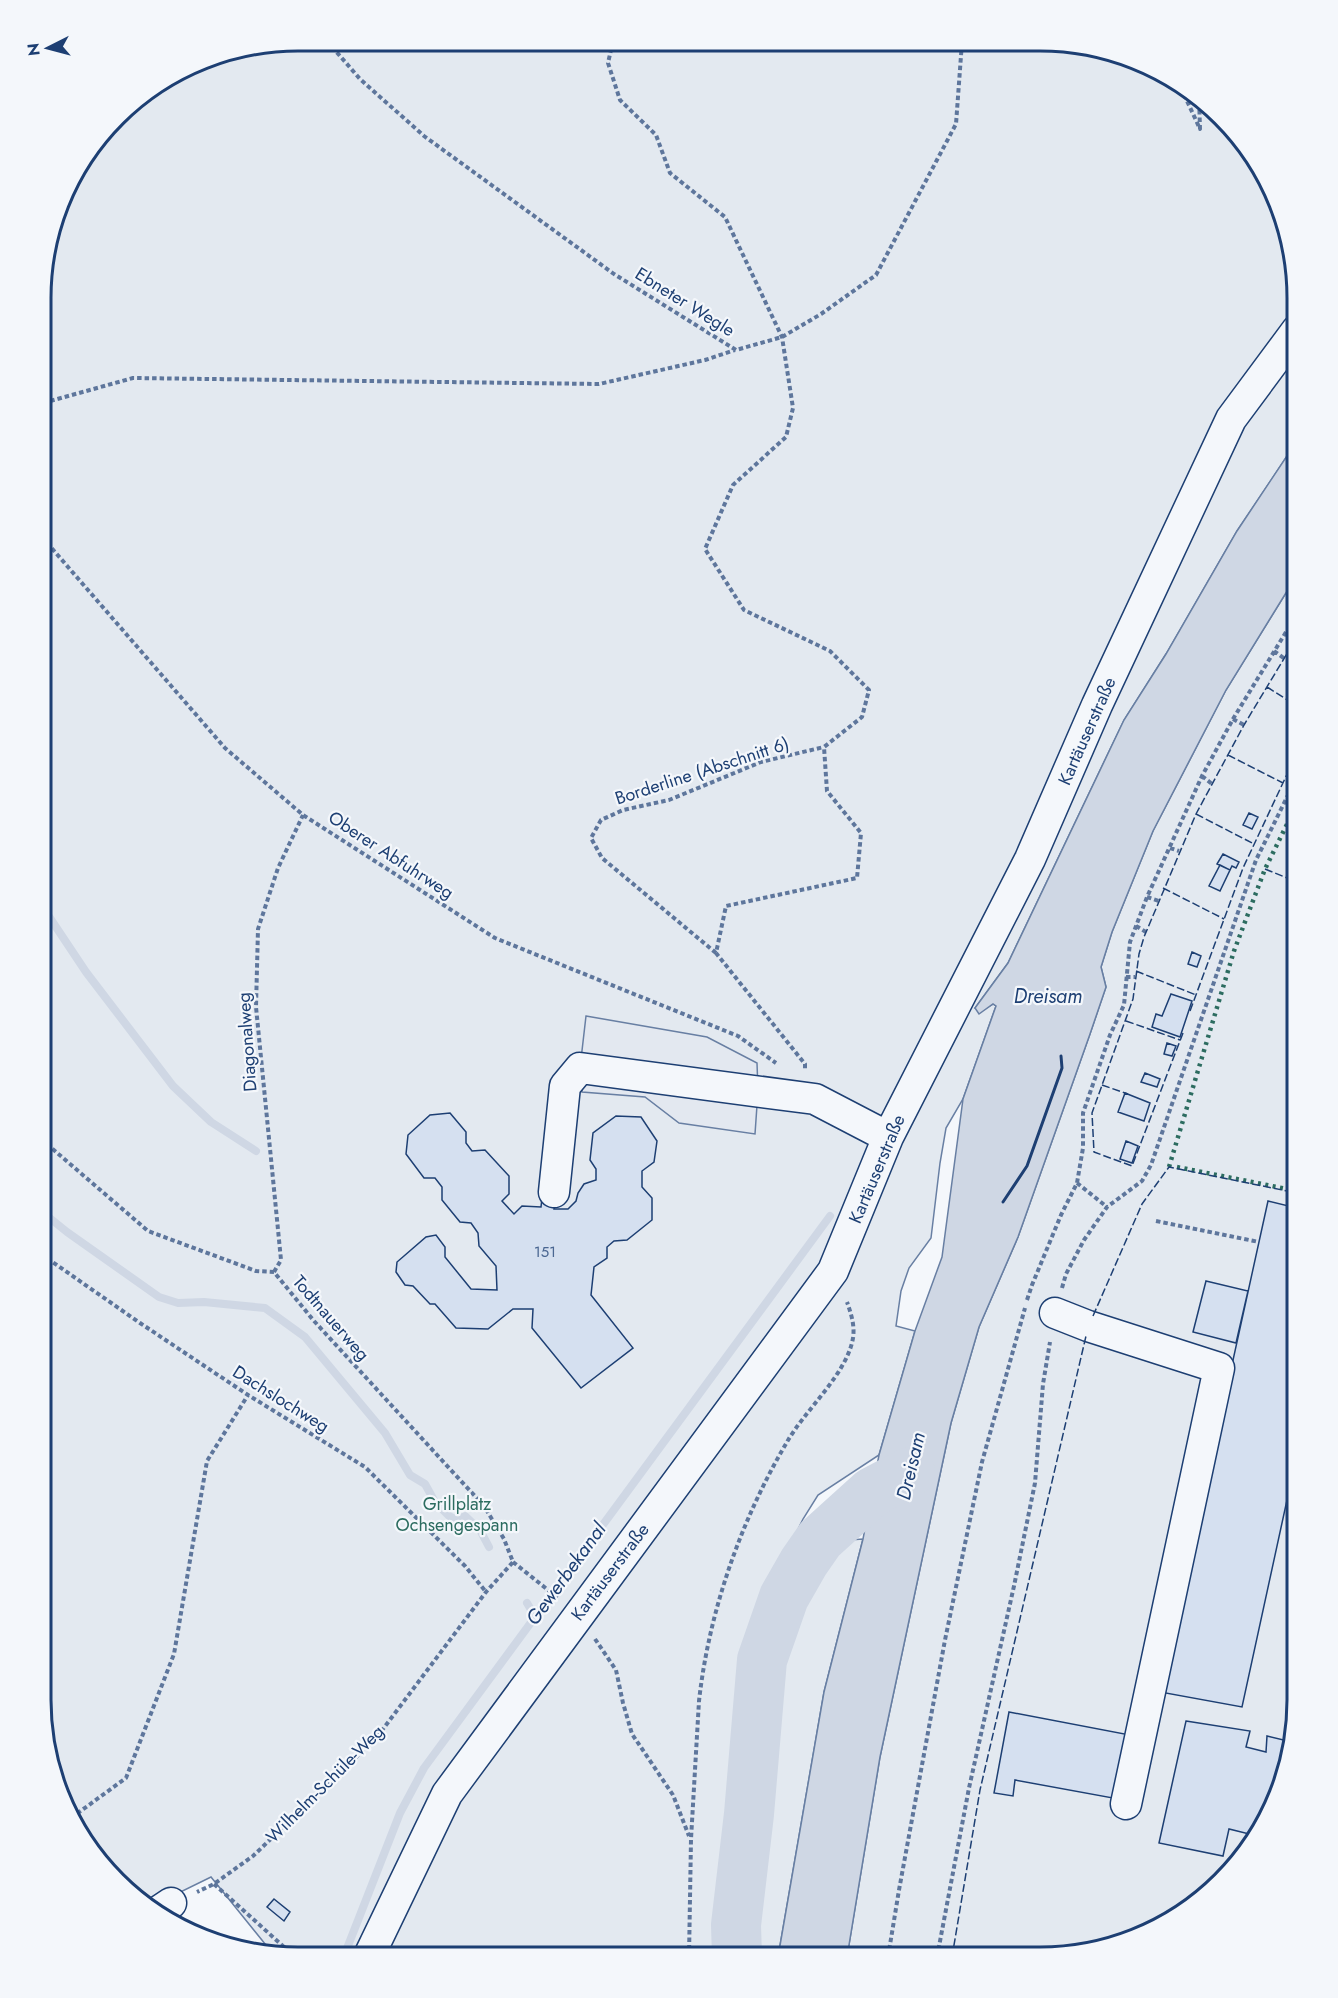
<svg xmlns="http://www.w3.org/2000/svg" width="1338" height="1998" viewBox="0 0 1338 1998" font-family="Jost,sans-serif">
  <rect width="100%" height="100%" fill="#f4f7fb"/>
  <!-- green -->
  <path fill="#e3e9f0" stroke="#687fa3" stroke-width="1.5" d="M298,41L1074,43L1139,60L1196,94L1244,141L1278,199L1297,298V441L1237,531L1166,654L1124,720L1008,963L975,1008L983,1010L993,1004L996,1006L963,1099L946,1128L940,1163L931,1238L909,1268L901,1291L896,1326L915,1331L879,1455L818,1495L803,1519L785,1556L757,1633L722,1888L720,1957L274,1955L211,1877L148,1908L142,1904L94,1857L60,1799L41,1700L43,264L75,170L129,104L215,54Z
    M1297,575V1717L1284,1783L1254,1843L1209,1894L1139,1938L1040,1957H847L880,1757L951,1423L979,1327L1018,1237L1090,1034L1106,987L1101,967L1112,932L1153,831L1226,690Z
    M863,1539L824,1692L778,1957H756L755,1913L777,1761L775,1668L792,1618L805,1587L834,1541Z"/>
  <!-- parking -->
  <path fill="#e3e8f0" stroke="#687fa3" stroke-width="1.5" d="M586,1016L707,1037L757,1063L758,1091L755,1134L679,1123L645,1097L582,1092L580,1068Z"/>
  <!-- water -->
  <path fill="#cfd7e4" stroke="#687fa3" stroke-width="1.5" d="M1297,441V575L1226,690L1153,831L1112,932L1101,967L1106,987L1090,1034L1018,1237L979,1327L951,1423L880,1757L847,1957H778L824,1692L863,1539L879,1455L915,1331L942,1257L963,1099L996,1006L993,1004L979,1014L975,1008L1008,963L1124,720L1166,654L1237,531Z"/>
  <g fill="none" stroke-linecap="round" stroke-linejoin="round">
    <!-- stream -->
    <path stroke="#cfd7e4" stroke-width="8" d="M42,906L86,972L173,1086L211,1122L256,1151
      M41,1211L67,1232L159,1297L178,1303L204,1302L265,1308L305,1337L385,1433L410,1475L425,1484L435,1502L449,1516L457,1520L465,1516L480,1530L489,1547
      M527,1603L536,1618
      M344,1956L400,1813L424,1768L830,1216"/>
    <!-- river -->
    <path stroke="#cfd7e4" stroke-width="50" d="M737,1957L736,1925L749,1814L762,1660L784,1597L804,1562L820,1539L872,1492L910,1472"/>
  </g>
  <!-- building -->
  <path fill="#d5e0f0" stroke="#1d3f73" stroke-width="1.5" d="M1249,813L1258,817L1252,829L1243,825Z
    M1223,854L1239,862L1236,868L1232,866L1230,870L1217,864Z
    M1220,865L1230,870L1220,891L1209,886Z
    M1192,952L1201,956L1197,967L1188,964Z
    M1171,994L1192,1001L1180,1037L1152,1027L1156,1014L1162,1016Z
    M1167,1043L1176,1046L1172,1056L1164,1054Z
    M1145,1073L1160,1079L1157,1087L1141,1082Z
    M1125,1093L1150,1103L1144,1121L1118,1112Z
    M450,1113L466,1132V1143L472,1151L485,1150L509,1176V1194L502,1201L514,1214L522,1206L541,1207L542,1198L555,1200L554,1209H568L576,1201L578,1193L584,1184L596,1180V1169L590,1160L593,1133L616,1116L641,1117L657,1141L654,1162L642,1171V1187L652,1198V1220L627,1240L614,1241L607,1247V1258L594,1267L591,1295L633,1348L581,1388L532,1328L533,1309H513L488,1329L456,1328L435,1304H430L413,1286L405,1285L396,1272L397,1262L426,1237L436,1235L445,1247V1257L471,1289L497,1290L496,1266L479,1246L478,1233L471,1223L460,1222L442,1200V1187L435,1178H424L406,1154L408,1135L430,1115Z
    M1126,1141L1138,1146L1132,1163L1120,1159Z
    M1268,1201L1297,1208V1454L1242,1707L1160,1692Z
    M1206,1281L1248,1291L1236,1343L1193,1332Z
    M1009,1712L1130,1735L1118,1799L1015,1780L1013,1796L994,1793Z
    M1186,1721L1250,1731L1246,1747L1266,1752L1267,1736L1292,1742L1284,1783L1257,1836L1229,1829L1223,1856L1159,1843Z
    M274,1899L290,1912L284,1921L267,1907Z"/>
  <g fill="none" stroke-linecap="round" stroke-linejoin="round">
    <!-- minor casing -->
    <g stroke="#1d3f73" stroke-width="33">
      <path id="minor" d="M554,1192L565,1086L580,1068L815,1099L888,1137
        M1055,1313L1088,1326L1219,1368L1126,1804
        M156,1913L171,1903
        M369,1956L447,1794L833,1271L888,1137L1030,859L1097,705L1231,419L1297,330"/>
    </g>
    <!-- path -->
    <path stroke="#5e769c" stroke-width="4" stroke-dasharray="4.5 3" stroke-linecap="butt" d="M327,41L360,79L424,136L614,274L736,350L782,337L821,314L876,275L956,124L962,42
      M613,41L608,63L620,100L656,135L670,173L725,217L782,337L793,408L786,437L733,485L705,549L744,610L830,651L869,690L862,717L824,747L827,791L861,833L857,878L726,906L716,953L805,1064V1069
      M1176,82L1181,88L1200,129L1199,96
      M43,403L133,378L599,384L705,360L735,350
      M42,537L225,748L303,815L495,938L738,1036L776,1063
      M1274,651L1285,659
      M1233,719L1244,725
      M1202,776L1212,784
      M1170,848L1179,851
      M1147,897L1159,901
      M1136,926L1146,932
      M716,953L602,858L591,838L601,820L623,810L669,800L761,762L824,747
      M1126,977H1135
      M41,1139L148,1231L256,1271L274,1272L314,1321L484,1506L504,1539L513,1562L486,1592L377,1737L253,1856L214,1884L197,1892
      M1077,1183L1107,1207
      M1156,1221L1259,1242
      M41,1254L140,1323L248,1395L365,1467L465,1566L486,1592
      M274,1272L281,1260L256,1007L258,929L278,868L303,815
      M1062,1288L1066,1274L1084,1240L1107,1207L1142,1181L1151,1165L1256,860L1297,777
      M1027,1300L1032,1285L1061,1215L1077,1183L1083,1148V1113L1110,1035L1124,1005L1130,942L1147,897L1202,776L1233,719L1297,614
      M513,1562L558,1598
      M595,1639L616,1670L623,1703L632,1734L673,1795L689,1836
      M71,1818L126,1778L174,1654L207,1461L248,1395
      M214,1884L293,1955
      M689,1957L691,1839L699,1701C709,1611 741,1520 787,1442C805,1410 847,1374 853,1338C855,1326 851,1313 847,1302
      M888,1957L899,1890L945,1640L982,1462L1025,1308
      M937,1957L969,1788L1014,1586L1035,1483L1043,1384L1050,1342"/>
    <!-- minor -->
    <use href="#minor" stroke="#f4f7fb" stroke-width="30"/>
    <!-- hedge -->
    <path stroke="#2c6c60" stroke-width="4.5" stroke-dasharray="3 4.5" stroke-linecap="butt" d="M1169,1167L1234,951L1265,869L1297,804
      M1177,1167L1297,1191"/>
    <!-- fence -->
    <path stroke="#1d3f73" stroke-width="1.5" stroke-dasharray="8 3" stroke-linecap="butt" d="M1267,687L1297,706
      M1228,755L1283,783
      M1196,814L1254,844
      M1265,869L1297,882
      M1163,888L1224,919
      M1136,971L1196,995
      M1190,1011L1243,868L1297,753
      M1126,1021L1180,1040
      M1183,1033L1132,1166L1094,1152L1092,1113L1133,999L1139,954L1144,937L1196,814L1244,725L1297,637
      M1102,1085L1128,1094
      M1093,1316L1142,1204L1169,1167L1297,1193
      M952,1957L980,1790L1086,1336"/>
    <!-- wall -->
    <path stroke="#1d3f73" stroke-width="3" d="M1003,1202L1027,1166L1062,1068L1061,1056"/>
  </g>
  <g text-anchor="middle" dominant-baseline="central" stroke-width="4.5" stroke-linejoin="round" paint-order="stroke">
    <!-- number labels -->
    <g font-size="15" fill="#4b6792">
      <text x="545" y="1252">151</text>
    </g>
    <!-- street labels -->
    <g font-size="18" fill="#1d3f73" stroke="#f4f7fb">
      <text transform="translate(685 302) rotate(32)">Ebneter Wegle</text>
      <text transform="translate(1087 731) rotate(-66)">Kartäuserstraße</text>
      <text transform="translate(702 771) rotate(-18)">Borderline (Abschnitt 6)</text>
      <text transform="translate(391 855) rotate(33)">Oberer Abfuhrweg</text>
      <text transform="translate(247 1042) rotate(-94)">Diagonalweg</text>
      <text transform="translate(877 1169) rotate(-67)">Kartäuserstraße</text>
      <text transform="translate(331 1318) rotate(49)">Todtnauerweg</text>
      <text transform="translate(281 1399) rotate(32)">Dachslochweg</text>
      <text transform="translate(610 1572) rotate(-53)">Kartäuserstraße</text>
      <text transform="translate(325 1784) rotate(-45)">Wilhelm-Schüle-Weg</text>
    </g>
    <!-- park labels -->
    <g font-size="18" fill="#2c6c60" stroke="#f4f7fb">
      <text x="457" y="1504">Grillplatz<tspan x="457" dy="21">Ochsengespann</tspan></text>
    </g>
    <!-- water labels -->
    <g font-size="20" font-style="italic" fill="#1d3f73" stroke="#f4f7fb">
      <text x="1048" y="996">Dreisam</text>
      <text transform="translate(911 1466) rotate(-77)">Dreisam</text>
      <text transform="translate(566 1574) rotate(-54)">Gewerbekanal</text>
    </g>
  </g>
  <!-- crop -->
  <path d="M0 0H1338V1998H0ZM298 51H1040A247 247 0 0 1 1287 298V1700A247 247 0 0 1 1040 1947H298A247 247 0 0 1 51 1700V298A247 247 0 0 1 298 51Z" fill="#f4f7fb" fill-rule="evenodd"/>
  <path fill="none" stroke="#1d3f73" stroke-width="3" d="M298 51H1040A247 247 0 0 1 1287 298V1700A247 247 0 0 1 1040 1947H298A247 247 0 0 1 51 1700V298A247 247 0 0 1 298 51Z"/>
  <!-- north arrow -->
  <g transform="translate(48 48) rotate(264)" stroke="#f4f7fb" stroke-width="4.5" paint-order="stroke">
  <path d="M0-4.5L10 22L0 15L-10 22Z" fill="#1d3f73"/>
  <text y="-9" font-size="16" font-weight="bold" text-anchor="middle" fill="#1d3f73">N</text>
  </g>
</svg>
